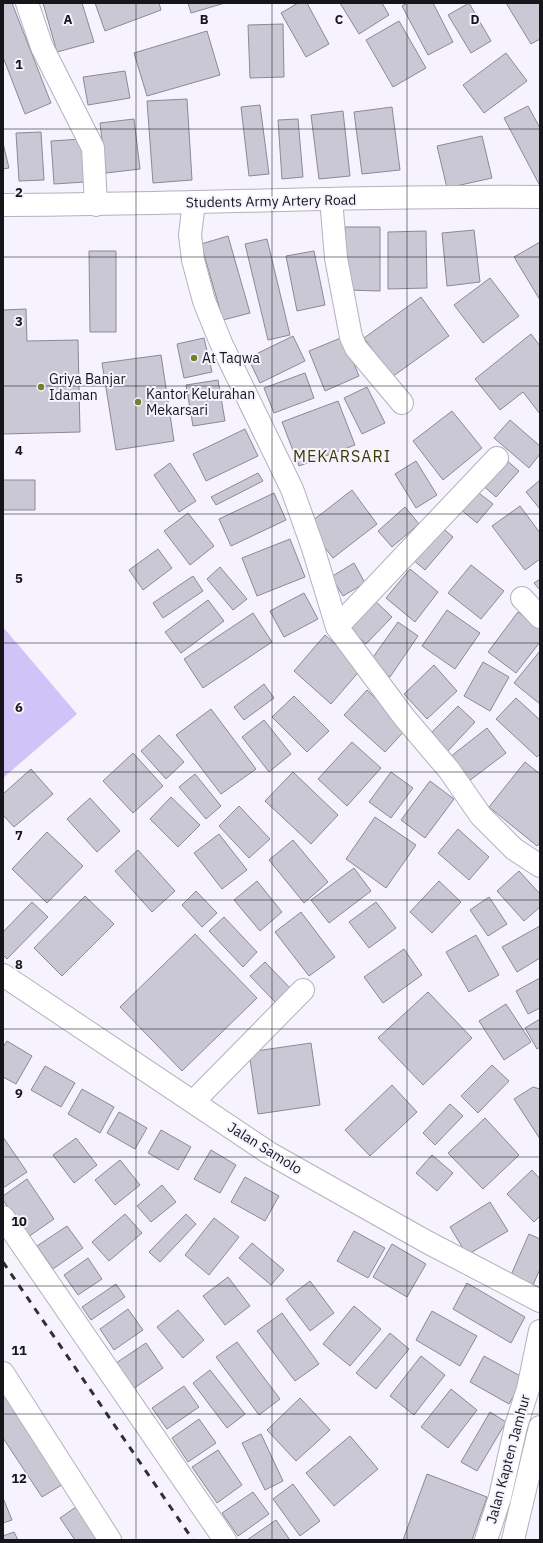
<svg xmlns="http://www.w3.org/2000/svg" width="543" height="1543" viewBox="0 0 543 1543" font-family="'IBM Plex Sans',sans-serif">
  <rect width="100%" height="100%" fill="#f6f3ff"/>
  <!-- green -->
  <path fill="#d0c3f7" d="M3,627L77,714L3,778Z"/>
  <!-- building -->
  <path fill="#cbc8d5" stroke="#8c8996" d="M3,3H12L51,103L25,114L3,57Z
    M43,3H82L94,42L57,52Z
    M95,3H159L161,10L105,31Z
    M188,3H225L191,13Z
    M298,3H307L329,44L306,57L281,13Z
    M340,3H382L389,15L359,34Z
    M407,3H433L453,42L428,55L402,6Z
    M469,3L491,41L471,53L448,15Z
    M506,3H540V39L531,44Z
    M399,21L426,68L393,87L366,40Z
    M283,24L284,77L250,78L248,25Z
    M207,31L220,75L147,96L134,53Z
    M506,53L527,81L484,113L463,85Z
    M125,71L130,98L88,105L83,77Z
    M187,99L192,180L153,183L147,101Z
    M260,105L269,174L249,176L241,107Z
    M528,106L540,128V186L504,118Z
    M392,107L400,170L362,174L354,112Z
    M343,111L350,176L319,179L311,115Z
    M134,119L140,169L106,173L100,123Z
    M298,119L303,177L282,179L278,120Z
    M41,132L44,180L19,181L16,133Z
    M482,136L492,178L447,188L437,146Z
    M82,139L85,182L54,184L51,141Z
    M3,143L9,168L3,169Z
    M345,227H380V291L345,290Z
    M474,230L480,282L447,286L442,233Z
    M426,231L427,288L388,289V232Z
    M228,236L250,313L223,320L201,244Z
    M267,239L290,335L268,340L245,244Z
    M540,242V300L514,257Z
    M89,251H116V332H90Z
    M314,251L325,305L297,311L286,256Z
    M490,278L519,316L483,343L454,305Z
    M421,297L449,336L392,377L364,338Z
    M26,309L27,341L78,340L80,432L3,434V310Z
    M531,334L540,346V414L523,392L500,410L475,379Z
    M293,336L305,361L260,383L248,358Z
    M343,337L359,376L325,391L309,351Z
    M204,338L212,372L184,378L177,344Z
    M161,355L174,441L116,450L102,363Z
    M305,373L314,398L274,413L264,388Z
    M218,380L225,421L193,426L186,385Z
    M367,387L385,423L362,434L344,398Z
    M338,401L355,445L299,466L282,422Z
    M452,411L482,448L443,480L413,441Z
    M510,420L540,446V454L529,468L494,438Z
    M245,429L258,456L206,481L193,454Z
    M504,458L519,471L496,497L481,484Z
    M416,461L437,495L416,508L395,474Z
    M170,463L196,501L179,512L154,475Z
    M258,473L263,481L216,505L211,497Z
    M3,480H35V510H3Z
    M540,480V509L526,492Z
    M352,490L377,524L333,558L307,525Z
    M475,490L493,504L477,523L460,509Z
    M274,493L286,520L231,546L219,519Z
    M520,506L540,533V559L525,570L492,526Z
    M405,507L419,524L392,547L378,531Z
    M188,513L214,546L190,565L164,531Z
    M440,526L453,537L425,570L412,559Z
    M290,539L305,577L257,596L242,558Z
    M158,549L172,568L143,590L129,570Z
    M354,563L365,583L343,596L331,577Z
    M471,565L504,591L481,619L448,593Z
    M220,567L247,599L233,610L207,579Z
    M410,569L438,592L415,622L386,598Z
    M193,576L203,591L163,618L153,603Z
    M540,579V590L534,583Z
    M304,593L318,619L284,637L270,611Z
    M372,598L392,617L366,644L346,626Z
    M208,600L224,621L181,653L165,632Z
    M447,610L480,633L455,669L422,646Z
    M518,612L540,629V642L516,673L488,652Z
    M253,613L272,642L203,688L184,659Z
    M398,622L418,636L390,677L369,663Z
    M325,635L362,668L331,704L294,671Z
    M540,651V704L514,683Z
    M483,662L509,677L490,711L464,696Z
    M434,665L457,691L427,719L404,694Z
    M264,684L274,698L244,720L234,707Z
    M367,690L407,728L385,752L344,715Z
    M294,696L329,731L307,752L272,717Z
    M516,698L540,720V754L537,757L496,719Z
    M458,706L475,722L446,753L428,736Z
    M211,709L256,769L221,794L176,735Z
    M264,720L291,754L269,772L242,737Z
    M487,728L506,753L469,781L450,757Z
    M159,735L184,762L166,779L141,751Z
    M352,742L381,768L347,806L318,779Z
    M133,753L163,786L133,813L103,781Z
    M525,762L540,774V843L537,846L489,807Z
    M31,769L53,794L14,827L3,815V794Z
    M293,772L338,815L311,844L265,801Z
    M391,772L413,788L391,818L369,802Z
    M195,774L221,806L206,819L179,787Z
    M430,781L454,799L425,838L401,820Z
    M171,797L200,825L178,847L150,819Z
    M90,798L120,831L97,852L67,819Z
    M239,806L270,839L249,858L219,826Z
    M375,817L416,845L386,888L346,859Z
    M458,829L489,857L469,880L438,853Z
    M47,832L83,866L47,903L12,869Z
    M219,834L247,870L222,889L194,853Z
    M293,840L328,882L304,903L269,860Z
    M138,850L175,891L152,912L115,871Z
    M354,868L371,891L329,923L311,900Z
    M519,871L540,894V907L524,921L497,891Z
    M257,881L282,912L260,931L234,900Z
    M439,881L461,902L432,933L410,912Z
    M196,891L217,913L202,927L182,905Z
    M85,896L114,924L62,976L34,948Z
    M489,897L507,924L488,936L470,910Z
    M32,902L48,917L7,959L3,955V932Z
    M376,902L396,928L369,948L349,922Z
    M301,912L335,957L309,976L275,932Z
    M224,917L257,952L243,967L209,931Z
    M540,926V958L517,972L502,947Z
    M195,934L257,998L182,1071L120,1007Z
    M476,935L499,975L469,992L446,952Z
    M404,949L422,975L383,1003L364,977Z
    M265,962L292,990L277,1004L250,976Z
    M540,978V1008L528,1014L516,991Z
    M428,992L472,1038L423,1085L378,1038Z
    M506,1004L531,1042L504,1060L479,1021Z
    M540,1019V1047L537,1049L525,1028Z
    M7,1041L32,1056L16,1084L3,1077V1047Z
    M311,1043L320,1105L258,1114L249,1052Z
    M492,1065L509,1081L478,1113L461,1096Z
    M45,1066L75,1083L61,1107L31,1090Z
    M392,1085L417,1112L370,1156L345,1130Z
    M533,1087L540,1089V1139L514,1099Z
    M82,1089L114,1107L100,1133L68,1114Z
    M450,1104L463,1116L435,1145L423,1133Z
    M119,1112L147,1128L135,1149L107,1133Z
    M485,1118L519,1155L483,1189L448,1153Z
    M161,1130L191,1147L178,1170L148,1153Z
    M3,1137L27,1172L3,1188Z
    M76,1138L97,1165L74,1183L53,1155Z
    M211,1150L236,1165L220,1193L194,1179Z
    M432,1155L453,1173L437,1191L416,1173Z
    M120,1160L140,1185L115,1205L95,1180Z
    M532,1170L540,1179V1216L534,1222L507,1194Z
    M245,1177L279,1196L265,1221L231,1202Z
    M27,1179L54,1219L28,1237L3,1200V1196Z
    M162,1185L176,1202L151,1222L137,1206Z
    M490,1202L508,1231L467,1255L450,1227Z
    M125,1214L142,1233L109,1261L92,1242Z
    M186,1214L196,1224L160,1262L149,1252Z
    M214,1218L239,1237L209,1275L185,1255Z
    M67,1226L83,1248L53,1269L37,1246Z
    M354,1231L385,1248L368,1278L337,1261Z
    M529,1234L540,1239V1269L533,1285L511,1275Z
    M252,1243L284,1270L271,1285L239,1258Z
    M392,1244L426,1264L407,1297L373,1277Z
    M88,1258L102,1279L78,1295L64,1275Z
    M228,1277L250,1306L225,1325L203,1296Z
    M310,1281L334,1313L310,1331L286,1299Z
    M467,1283L525,1317L511,1343L453,1309Z
    M116,1284L125,1297L91,1320L82,1307Z
    M354,1306L381,1329L350,1366L323,1344Z
    M128,1309L143,1330L114,1350L100,1329Z
    M178,1310L204,1340L183,1358L157,1327Z
    M432,1311L477,1336L460,1366L416,1340Z
    M282,1313L319,1364L295,1381L257,1331Z
    M390,1333L409,1349L376,1389L356,1373Z
    M237,1342L280,1399L259,1415L216,1357Z
    M146,1343L163,1368L133,1389L116,1363Z
    M421,1356L445,1375L414,1415L390,1396Z
    M484,1356L524,1378L509,1404L470,1382Z
    M210,1370L245,1414L227,1428L193,1383Z
    M3,1384L73,1478L42,1497L3,1438Z
    M184,1386L199,1407L167,1429L152,1408Z
    M451,1389L477,1410L448,1448L421,1427Z
    M300,1398L330,1430L296,1461L267,1430Z
    M490,1412L506,1422L477,1471L461,1462Z
    M199,1419L216,1443L188,1462L172,1438Z
    M261,1434L283,1481L265,1490L242,1443Z
    M350,1436L378,1469L334,1506L306,1473Z
    M218,1450L242,1485L217,1503L192,1467Z
    M427,1474L487,1497L472,1540H403Z
    M293,1484L320,1521L300,1536L273,1499Z
    M253,1492L269,1514L238,1536L222,1513Z
    M3,1498L12,1520L3,1523Z
    M89,1498L118,1540H75L60,1518Z
    M276,1520L290,1540H247Z
    M14,1532L18,1540H3V1536Z"/>
  <g fill="none" stroke-linecap="round" stroke-linejoin="round">
    <!-- street casing -->
    <g stroke="#b4b1be" stroke-width="24">
      <path id="street" d="M27,3L42,47L93,148L96,205
        M331,199L336,258L351,337L356,348L402,403
        M194,202L190,235L193,260L204,301L221,343L292,489L313,548L337,627L404,717L449,770L481,816L514,849L540,866
        M522,598L540,617
        M337,627L497,458
        M3,975L269,1153L427,1242L540,1301
        M193,1102L303,990
        M3,1217L225,1540
        M3,1373L110,1540"/>
    </g>
    <!-- secondary casing -->
    <g stroke="#b4b1be" stroke-width="24">
      <path id="secondary" d="M3,205C182,205 361,195 540,197
        M486,1540L500,1497L516,1426L528,1389L540,1331
        M513,1540L540,1427"/>
    </g>
    <!-- street -->
    <use href="#street" stroke="#fff" stroke-width="22"/>
    <!-- secondary -->
    <use href="#secondary" stroke="#fff" stroke-width="22"/>
    <!-- rail -->
    <path stroke="#302f34" stroke-width="3" stroke-dasharray="7 7" stroke-linecap="butt" d="M3,1262L193,1540"/>
  </g>
  <!-- grid -->
  <path fill="none" stroke="#161519" stroke-width="1" stroke-opacity="0.55" d="M136,3V1540M272,3V1540M407,3V1540M3,129H540M3,257H540M3,386H540M3,514H540M3,643H540M3,772H540M3,900H540M3,1029H540M3,1157H540M3,1286H540M3,1414H540"/>
  <!-- markers -->
  <g fill="#75802c" stroke="#f6f3ff" stroke-width="1.5">
    <circle cx="194" cy="358" r="4"/>
    <circle cx="41" cy="387" r="4"/>
    <circle cx="138" cy="402" r="4"/>
  </g>
  <g text-anchor="middle" dominant-baseline="central" stroke-width="4" stroke-linejoin="round" paint-order="stroke">
    <!-- street labels -->
    <g font-size="14" fill="#161519" stroke="#f6f3ff">
      <text transform="translate(271 201) rotate(-1)">Students Army Artery Road</text>
      <text transform="translate(265 1148) rotate(32)">Jalan Samolo</text>
      <text transform="translate(508 1459) rotate(-75)">Jalan Kapten Jamhur</text>
    </g>
    <!-- poi labels -->
    <g font-size="14" fill="#161519" stroke="#f6f3ff" text-anchor="start">
      <text x="202" y="358">At Taqwa</text>
      <text x="49" y="379">Griya Banjar<tspan x="49" dy="16">Idaman</tspan></text>
      <text x="146" y="394">Kantor Kelurahan<tspan x="146" dy="16">Mekarsari</tspan></text>
    </g>
    <!-- quarter labels -->
    <g font-size="16" letter-spacing="1" fill="#383e00" stroke="#f6f3ff">
      <text x="342" y="456">MEKARSARI</text>
    </g>
  </g>
  <g font-size="13" text-anchor="middle" font-weight="bold" fill="#161519" stroke="#f6f3ff" stroke-width="4" stroke-linejoin="round" paint-order="stroke">
    <text x="68" y="24">A</text>
    <text x="204" y="24">B</text>
    <text x="339" y="24">C</text>
    <text x="475" y="24">D</text>
    <text x="19" y="69">1</text>
    <text x="19" y="197">2</text>
    <text x="19" y="326">3</text>
    <text x="19" y="455">4</text>
    <text x="19" y="583">5</text>
    <text x="19" y="712">6</text>
    <text x="19" y="840">7</text>
    <text x="19" y="969">8</text>
    <text x="19" y="1098">9</text>
    <text x="19" y="1226">10</text>
    <text x="19" y="1355">11</text>
    <text x="19" y="1483">12</text>
  </g>
  <!-- border -->
  <rect width="543" height="1543" fill="none" stroke="#161519" stroke-width="8"/>
</svg>
